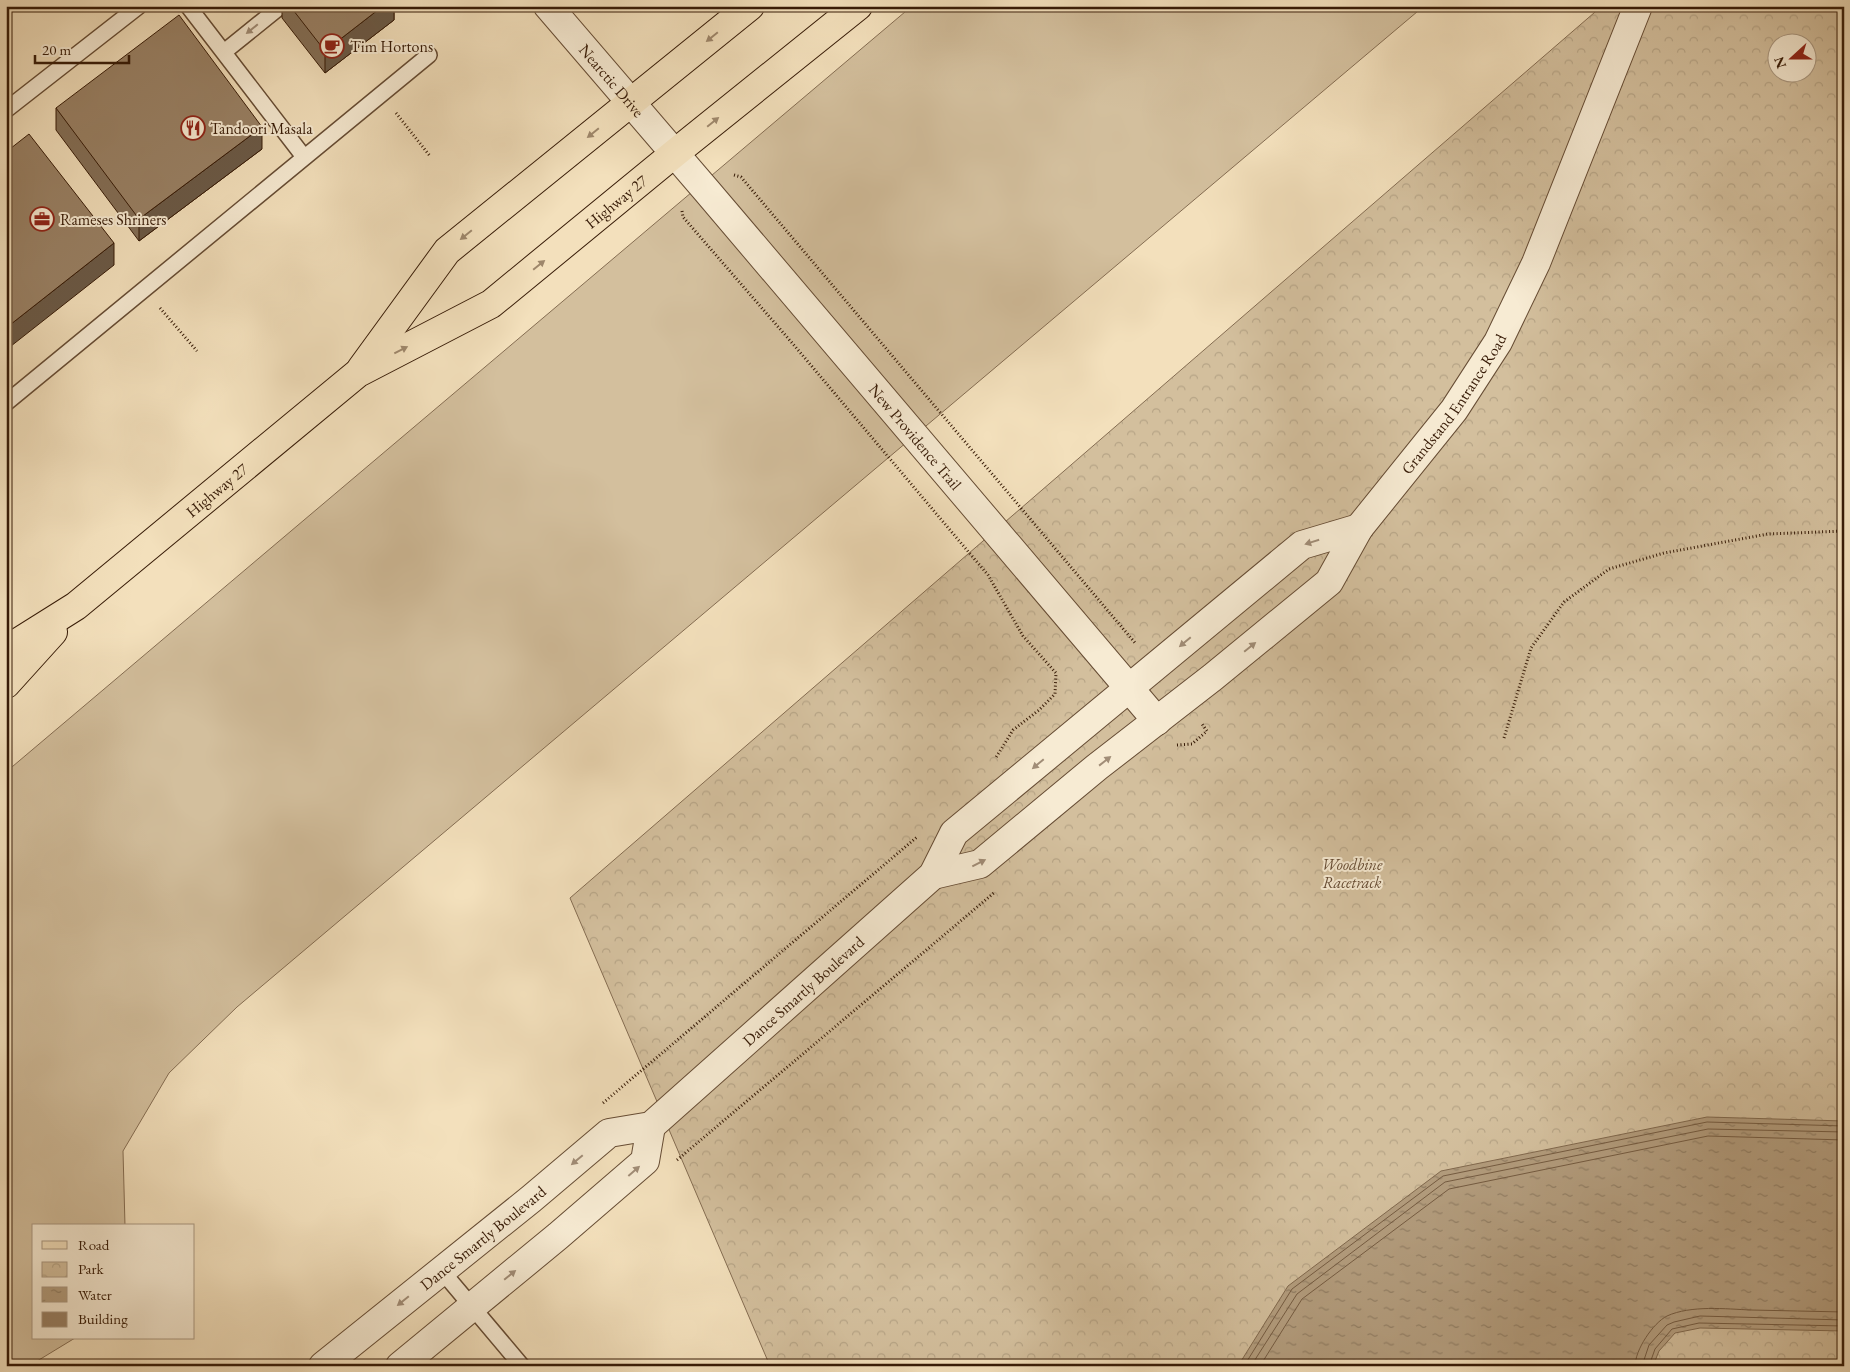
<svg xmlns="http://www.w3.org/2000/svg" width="1850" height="1372" viewBox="0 0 1850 1372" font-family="'EB Garamond',serif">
  <defs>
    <pattern id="park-crowns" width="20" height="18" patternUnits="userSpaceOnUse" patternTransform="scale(1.25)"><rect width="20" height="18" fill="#d3bf9d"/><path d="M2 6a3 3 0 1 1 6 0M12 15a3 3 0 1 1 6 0" fill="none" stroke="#b6a486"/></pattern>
    <pattern id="water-ripples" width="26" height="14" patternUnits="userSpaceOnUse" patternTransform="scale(1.25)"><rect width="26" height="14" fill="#b39d7e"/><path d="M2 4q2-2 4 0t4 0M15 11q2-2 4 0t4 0" fill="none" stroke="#927f65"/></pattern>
  </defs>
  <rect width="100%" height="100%" fill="#f3e0bc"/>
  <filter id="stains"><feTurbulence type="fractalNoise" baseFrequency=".004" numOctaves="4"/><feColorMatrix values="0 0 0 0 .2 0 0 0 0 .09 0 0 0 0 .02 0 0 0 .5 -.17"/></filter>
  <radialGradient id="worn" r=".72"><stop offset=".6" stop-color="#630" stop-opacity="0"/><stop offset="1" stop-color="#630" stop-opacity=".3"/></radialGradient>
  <!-- grass -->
  <path fill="#d3bf9d" stroke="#856d52" d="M912,6H1424L237,1007L169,1073L123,1151L125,1226H34V1338H75L29,1366H6V772Z"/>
  <!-- park -->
  <path fill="url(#park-crowns)" stroke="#856d52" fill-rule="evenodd" d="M1602,6H1844V1366H770L570,898ZM1778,42H1808V72H1778Z"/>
  <!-- water -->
  <path fill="url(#water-ripples)" stroke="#81694e" d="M1707,1117L1844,1121V1331L1700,1328L1675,1333L1659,1351L1653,1366H1238L1288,1286L1441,1171Z"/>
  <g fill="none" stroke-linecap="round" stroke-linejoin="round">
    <!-- shore -->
    <path stroke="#755c42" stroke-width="1" d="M1244,1366L1292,1289L1443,1176L1707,1122L1844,1126
      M1251,1366L1297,1294L1445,1182L1708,1129L1844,1132
      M1260,1366L1302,1299L1449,1189L1708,1136L1844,1140
      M1635,1366C1635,1350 1653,1323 1667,1316C1691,1305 1726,1309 1751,1310C1782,1311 1813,1311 1844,1312
      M1642,1366L1649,1345L1667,1325L1674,1322L1700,1316L1844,1320
      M1649,1366L1655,1349L1672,1329L1699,1323L1844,1326"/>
    <!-- service casing -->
    <g stroke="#664c34" stroke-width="18">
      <path id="service" d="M188,6L304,157
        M224,52L281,6
        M6,110L139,6
        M6,403L429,55
        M441,1270L522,1366"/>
    </g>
    <!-- tertiary casing -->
    <g stroke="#664c34" stroke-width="30">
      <g id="tertiary">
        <path id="s1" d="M548,6L706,190L1157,721"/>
        <path id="s2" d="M933,875L980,864L1097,767L1213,677L1329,582L1359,528L1454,410L1498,342L1536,263L1638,6"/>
        <path id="s3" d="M323,1366L531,1199L609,1133L651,1126L933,875L954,833L1302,545L1359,528"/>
        <path d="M400,1366L558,1236L645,1161L651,1126"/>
      </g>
    </g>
    <!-- primary casing -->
    <g stroke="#371b07" stroke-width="30">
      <g id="primary">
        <path d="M361,369L447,251L750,6"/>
        <path id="s4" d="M6,650L76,606L358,373L491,304L675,153L858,6"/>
        <path d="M6,684L53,632"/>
      </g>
    </g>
    <!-- path -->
    <path stroke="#371b07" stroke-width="3" stroke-dasharray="1 2.5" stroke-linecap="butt" d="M396,113L430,156
      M734,175L741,177L1136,644
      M682,211L683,217L793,344L988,575L1023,636L1056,673L1055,694L1039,710L1013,730L995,759
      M160,308L197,351
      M1504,738L1531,648L1564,602L1609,569L1664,553L1768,534L1844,531
      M1177,745L1192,744L1207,731L1202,724
      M603,1103L917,837
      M677,1160L995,892"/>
    <!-- service -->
    <use href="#service" stroke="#f7ebd3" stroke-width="15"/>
    <!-- tertiary -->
    <use href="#tertiary" stroke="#f7ebd3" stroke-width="28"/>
    <!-- primary -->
    <use href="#primary" stroke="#f3e0bc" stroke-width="28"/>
  </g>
  <!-- wall -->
  <path fill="#846f57" stroke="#371b07" d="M282,6H394V20L325,73L282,18Z
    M56,108L262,149L139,241L56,130Z"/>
  <!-- shaded-wall -->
  <path fill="#6b5a47" stroke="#371b07" d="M383,6H394V20L325,73V51Z
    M262,127V149L139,241V219Z
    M114,243V265L6,350V328Z"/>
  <!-- building -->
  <path fill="#998165" stroke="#371b07" d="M290,6H383L325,51Z
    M179,15L262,127L139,219L56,108Z
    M29,134L114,243L6,328V152Z"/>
  <!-- one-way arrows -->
  <defs><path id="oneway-solid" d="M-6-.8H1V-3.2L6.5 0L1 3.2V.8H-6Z" transform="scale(1.25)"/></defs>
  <g fill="#a18d77">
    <use href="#oneway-solid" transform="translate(252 29) rotate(141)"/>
    <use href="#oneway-solid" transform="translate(1312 542) rotate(163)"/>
    <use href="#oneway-solid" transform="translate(1185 642) rotate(140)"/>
    <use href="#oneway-solid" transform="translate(1250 647) rotate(-39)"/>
    <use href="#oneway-solid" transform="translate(1105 761) rotate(-38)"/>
    <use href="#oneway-solid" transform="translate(1038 764) rotate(140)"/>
    <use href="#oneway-solid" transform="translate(979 863) rotate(-27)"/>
    <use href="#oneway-solid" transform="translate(577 1160) rotate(140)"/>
    <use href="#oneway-solid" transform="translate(634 1171) rotate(-41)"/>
    <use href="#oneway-solid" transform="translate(510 1275) rotate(-39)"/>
    <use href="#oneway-solid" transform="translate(403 1301) rotate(141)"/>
  </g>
  <g fill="#9e876b">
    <use href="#oneway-solid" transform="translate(712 37) rotate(141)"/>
    <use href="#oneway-solid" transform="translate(713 122) rotate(-39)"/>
    <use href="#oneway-solid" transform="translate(593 133) rotate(141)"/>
    <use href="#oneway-solid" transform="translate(466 235) rotate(141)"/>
    <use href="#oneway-solid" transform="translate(539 265) rotate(-39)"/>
    <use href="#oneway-solid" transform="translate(401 350) rotate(-27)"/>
  </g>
  <!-- icons -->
  <defs>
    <g id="cafe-ring" transform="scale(1.25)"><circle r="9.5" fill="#f7ebd3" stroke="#8f2418" stroke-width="1.5"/><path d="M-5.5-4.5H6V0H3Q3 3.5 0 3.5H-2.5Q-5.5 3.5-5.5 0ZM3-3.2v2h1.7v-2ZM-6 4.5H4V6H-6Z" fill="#8f2418"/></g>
    <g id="restaurant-ring" transform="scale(1.25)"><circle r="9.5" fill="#f7ebd3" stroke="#8f2418" stroke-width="1.5"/><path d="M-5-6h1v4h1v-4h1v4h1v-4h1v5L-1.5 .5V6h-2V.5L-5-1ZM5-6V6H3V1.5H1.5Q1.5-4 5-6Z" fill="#8f2418"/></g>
    <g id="office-ring" transform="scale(1.25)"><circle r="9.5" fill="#f7ebd3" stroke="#8f2418" stroke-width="1.5"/><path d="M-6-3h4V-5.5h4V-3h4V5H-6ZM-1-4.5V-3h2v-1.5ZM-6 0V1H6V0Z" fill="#8f2418"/></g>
  </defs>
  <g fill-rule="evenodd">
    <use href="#cafe-ring" x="332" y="46"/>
    <use href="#restaurant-ring" x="193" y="128"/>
    <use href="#office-ring" x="42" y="219"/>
  </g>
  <g text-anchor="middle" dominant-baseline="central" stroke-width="4" stroke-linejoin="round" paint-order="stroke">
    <!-- poi labels -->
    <g font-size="16" fill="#371b07" stroke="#f7ebd3" text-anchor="start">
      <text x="350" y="46">Tim Hortons</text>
      <text x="210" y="128">Tandoori Masala</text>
      <text x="60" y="219">Rameses Shriners</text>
    </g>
    <!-- street labels -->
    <g font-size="16" fill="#371b07" stroke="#f7ebd3">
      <text stroke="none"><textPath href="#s1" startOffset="98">Nearctic Drive</textPath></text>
      <text stroke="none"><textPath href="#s4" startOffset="760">Highway 27</textPath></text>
      <text stroke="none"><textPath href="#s2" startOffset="715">Grandstand Entrance Road</textPath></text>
      <text stroke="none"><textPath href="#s1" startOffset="566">New Providence Trail</textPath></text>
      <text stroke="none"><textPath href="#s4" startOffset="265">Highway 27</textPath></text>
      <text stroke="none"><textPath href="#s3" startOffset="615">Dance Smartly Boulevard</textPath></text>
      <text stroke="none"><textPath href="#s3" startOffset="205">Dance Smartly Boulevard</textPath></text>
    </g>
    <!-- park labels -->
    <g font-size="16" font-style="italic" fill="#664c34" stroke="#f7ebd3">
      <text x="1352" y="864">Woodbine<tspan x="1352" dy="18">Racetrack</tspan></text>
    </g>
  </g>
  <!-- margin -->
  <rect width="1850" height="1372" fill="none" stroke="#f3e0bc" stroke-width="25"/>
  <rect x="8" y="8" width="1835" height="1357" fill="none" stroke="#371b07" stroke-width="2.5"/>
  <rect x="12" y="12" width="1825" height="1347" fill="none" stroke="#371b07"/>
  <!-- legend -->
  <rect x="32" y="1224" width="162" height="115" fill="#f7ebd3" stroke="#aa9881"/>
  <rect x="42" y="1241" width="25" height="8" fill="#f3e0bc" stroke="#aa9881"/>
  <text x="78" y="1250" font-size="15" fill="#371b07">Road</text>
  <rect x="42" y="1262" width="25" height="15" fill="url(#park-crowns)" stroke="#aa9881"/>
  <text x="78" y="1274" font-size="15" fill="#371b07">Park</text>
  <rect x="42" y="1287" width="25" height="15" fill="url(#water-ripples)" stroke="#aa9881"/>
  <text x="78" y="1300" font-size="15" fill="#371b07">Water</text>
  <rect x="42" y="1312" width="25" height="15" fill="#998165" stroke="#aa9881"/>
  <text x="78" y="1324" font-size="15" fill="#371b07">Building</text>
  <!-- north arrow -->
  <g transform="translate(1792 58) rotate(249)"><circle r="24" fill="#f7ebd3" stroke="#aa9881"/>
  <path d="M0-4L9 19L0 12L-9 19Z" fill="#8f2418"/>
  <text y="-8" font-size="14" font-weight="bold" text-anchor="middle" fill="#371b07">N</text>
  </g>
  <!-- scale -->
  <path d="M35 55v8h94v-8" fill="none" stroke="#371b07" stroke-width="2.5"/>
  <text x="42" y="55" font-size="15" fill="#371b07" stroke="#f7ebd3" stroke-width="4" paint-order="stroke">20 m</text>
  <rect width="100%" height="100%" filter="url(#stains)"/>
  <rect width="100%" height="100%" fill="url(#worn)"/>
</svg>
